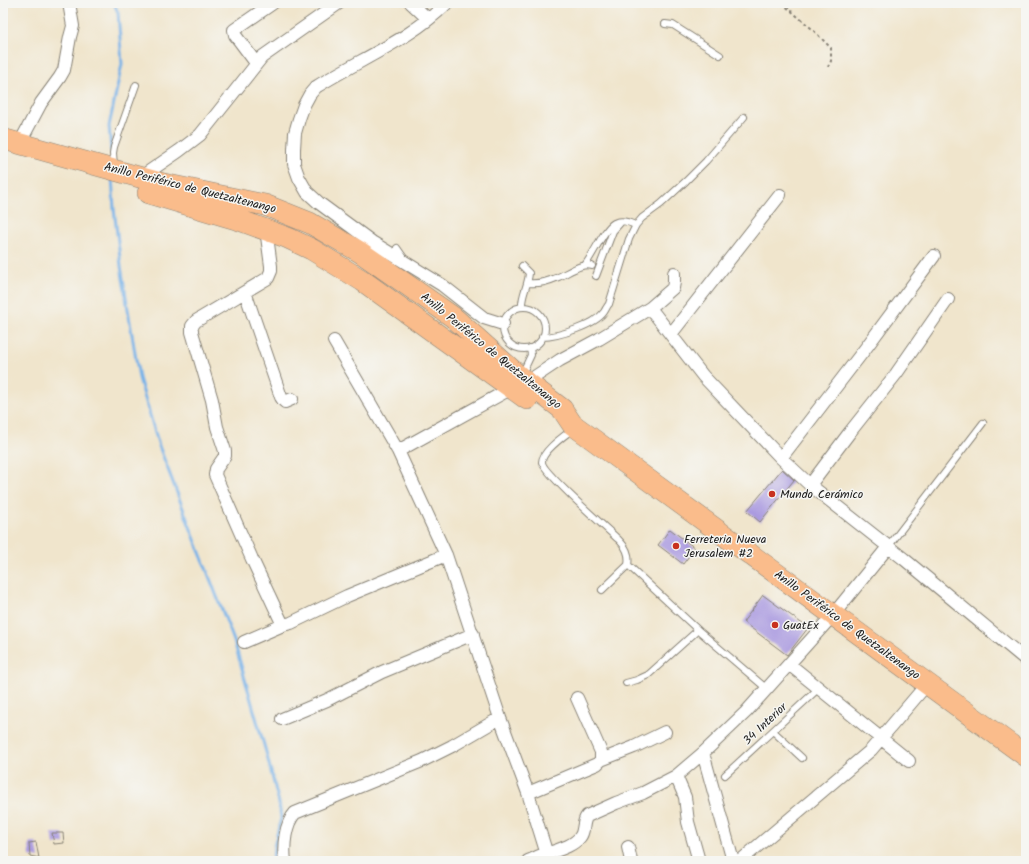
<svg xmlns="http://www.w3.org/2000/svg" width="1029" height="864" viewBox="0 0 1029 864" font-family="Kalam,sans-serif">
  <rect width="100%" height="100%" fill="#f6f6f2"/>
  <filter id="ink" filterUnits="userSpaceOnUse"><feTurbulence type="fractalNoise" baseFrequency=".025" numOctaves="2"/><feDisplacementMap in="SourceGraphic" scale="8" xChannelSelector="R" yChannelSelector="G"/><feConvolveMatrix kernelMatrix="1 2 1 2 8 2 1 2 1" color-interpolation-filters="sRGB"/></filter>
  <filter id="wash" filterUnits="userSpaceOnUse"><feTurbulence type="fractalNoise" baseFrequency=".012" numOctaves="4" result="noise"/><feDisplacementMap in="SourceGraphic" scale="16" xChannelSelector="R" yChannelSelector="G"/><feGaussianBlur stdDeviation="0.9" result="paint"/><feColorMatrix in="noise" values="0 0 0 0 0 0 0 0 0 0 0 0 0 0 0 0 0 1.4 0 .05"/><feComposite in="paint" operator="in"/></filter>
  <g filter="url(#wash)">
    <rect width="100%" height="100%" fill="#f0e5cc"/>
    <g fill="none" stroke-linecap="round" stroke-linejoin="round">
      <!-- stream -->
      <path stroke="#77b2e8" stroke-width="3" d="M111,151L109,126L122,64L118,13L114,3
        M112,176L114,209L121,266L139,378L159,446L234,641L266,752L279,803L281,818L274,847L273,861"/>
    </g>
    <g id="blocks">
      <!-- building -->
      <path fill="#ab9be0" d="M782,469L794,480L760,522L747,511Z
        M670,529L695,548L683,564L658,545Z
        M763,595L808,628L787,655L743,622Z
        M52,833H63L64,843L54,844Z
        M36,842L39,858L30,856L29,843Z"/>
    </g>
  </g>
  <g filter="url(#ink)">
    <use href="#blocks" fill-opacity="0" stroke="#868074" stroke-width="1"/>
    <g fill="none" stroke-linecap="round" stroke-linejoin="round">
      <!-- lane casing -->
      <g stroke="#868074" stroke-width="8">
        <path id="lane" d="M665,24L673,25L720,55
          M114,165L113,153L114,147L136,85
          M397,248L404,258
          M585,265C593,255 604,229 614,223C621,219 629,222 635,225
          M596,276L613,231L621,222
          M528,283C538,284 547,282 556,278C567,274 581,262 592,266
          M522,307C521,296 528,286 529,273L522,266
          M503 328a21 21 0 1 1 42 0a21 21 0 1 1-42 0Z
          M542,337C558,337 595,325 604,312C606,309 607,306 609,304L629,239L636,225L642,218L661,204L686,181L706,161L744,117
          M522,374L531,355L530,348
          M573,429C564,436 542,451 542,462C542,471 607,529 618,539C626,547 630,554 628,565L602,590
          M888,547L983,423
          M628,565L698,630L767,689
          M626,683L637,680L648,675L698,630
          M773,731L802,758
          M725,775L819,688"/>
      </g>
      <!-- street casing -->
      <g stroke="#868074" stroke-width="14">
        <path id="street" d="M411,3L428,19
          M447,3C410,40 360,59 316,87L310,94L304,105L299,119L295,133L294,149V164L299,178L307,192L319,203L372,242L442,285L484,318L503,324
          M256,63L235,35L234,30L273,3
          M22,144L24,135L41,103L60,77L64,70L70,37L73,26L69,3
          M141,177L179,151L200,135L262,57L339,3
          M266,229L271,266V271L268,278L196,321L192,326V332L212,400L217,427L225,451V456L216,469L215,475L252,559L283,625
          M245,292L281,397L283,400L285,402L292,399
          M650,308L703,376L781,458L810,485L904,559L1026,660
          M671,334L780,195
          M334,341L398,451L446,555L500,718L528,793L549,861
          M527,382L560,360L599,339L650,308L673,288L674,282V273
          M398,451L512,388
          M781,458L865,349L934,256
          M810,485L850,432L896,374L948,299
          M244,642L283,625L291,623L347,596L446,555
          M789,664L909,761
          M577,698L601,752V760
          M282,719L327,700L382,672L473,634
          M703,753L733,861
          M676,776L685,797L688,822L699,861
          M528,793L597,764L601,760L634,747L665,732
          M628,847L631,861
          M285,861C283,846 285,824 295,813L422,761L452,746L500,718
          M528,861C534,859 540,855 546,854C557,850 572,847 580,837C585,831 582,822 587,816L616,803L643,793L676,776L703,753L746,712L833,615L888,547
          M740,861L871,750L927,684"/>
      </g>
      <!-- highway casing -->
      <g stroke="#868074" stroke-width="22">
        <path id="highway" d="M3,139L164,184L265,205L310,223L360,252L453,317L520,377L562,409L572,424L576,427L1026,756
          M148,193L239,220L288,238L311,249L363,281L527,399"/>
      </g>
      <!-- path -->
      <path stroke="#868074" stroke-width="2" stroke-dasharray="3 3" stroke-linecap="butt" d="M782,3L811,28L831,48V61L828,67"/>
      <!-- lane -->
      <use href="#lane" stroke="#fff" stroke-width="6"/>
      <!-- street -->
      <use href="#street" stroke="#fff" stroke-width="12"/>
      <!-- highway -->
      <use href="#highway" stroke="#fabc8b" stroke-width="21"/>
    </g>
  </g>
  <!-- markers -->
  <g fill="#c8321e" stroke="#f6f6f2" stroke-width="1.5">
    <circle cx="772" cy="494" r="4"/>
    <circle cx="676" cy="546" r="4"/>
    <circle cx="775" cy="625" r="4"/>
  </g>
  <g text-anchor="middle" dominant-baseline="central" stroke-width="3" stroke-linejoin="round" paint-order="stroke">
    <!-- street labels -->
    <g font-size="12" fill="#1c1c1c" stroke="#f6f6f2">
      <text transform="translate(190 188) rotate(14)">Anillo Periférico de Quetzaltenango</text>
      <text transform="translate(491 351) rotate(39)">Anillo Periférico de Quetzaltenango</text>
      <text transform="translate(847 625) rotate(36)">Anillo Periférico de Quetzaltenango</text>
      <text transform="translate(765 724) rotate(-43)">34 Interior</text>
    </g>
    <!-- poi labels -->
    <g font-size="12" fill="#1c1c1c" stroke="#f6f6f2" text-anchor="start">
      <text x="780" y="494">Mundo Cerámico</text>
      <text x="684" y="539">Ferreteria Nueva<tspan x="684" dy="14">Jerusalem #2</tspan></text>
      <text x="783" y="625">GuatEx</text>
    </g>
  </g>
  <!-- margin -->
  <rect width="1029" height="864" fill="none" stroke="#f6f6f2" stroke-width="16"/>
</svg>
